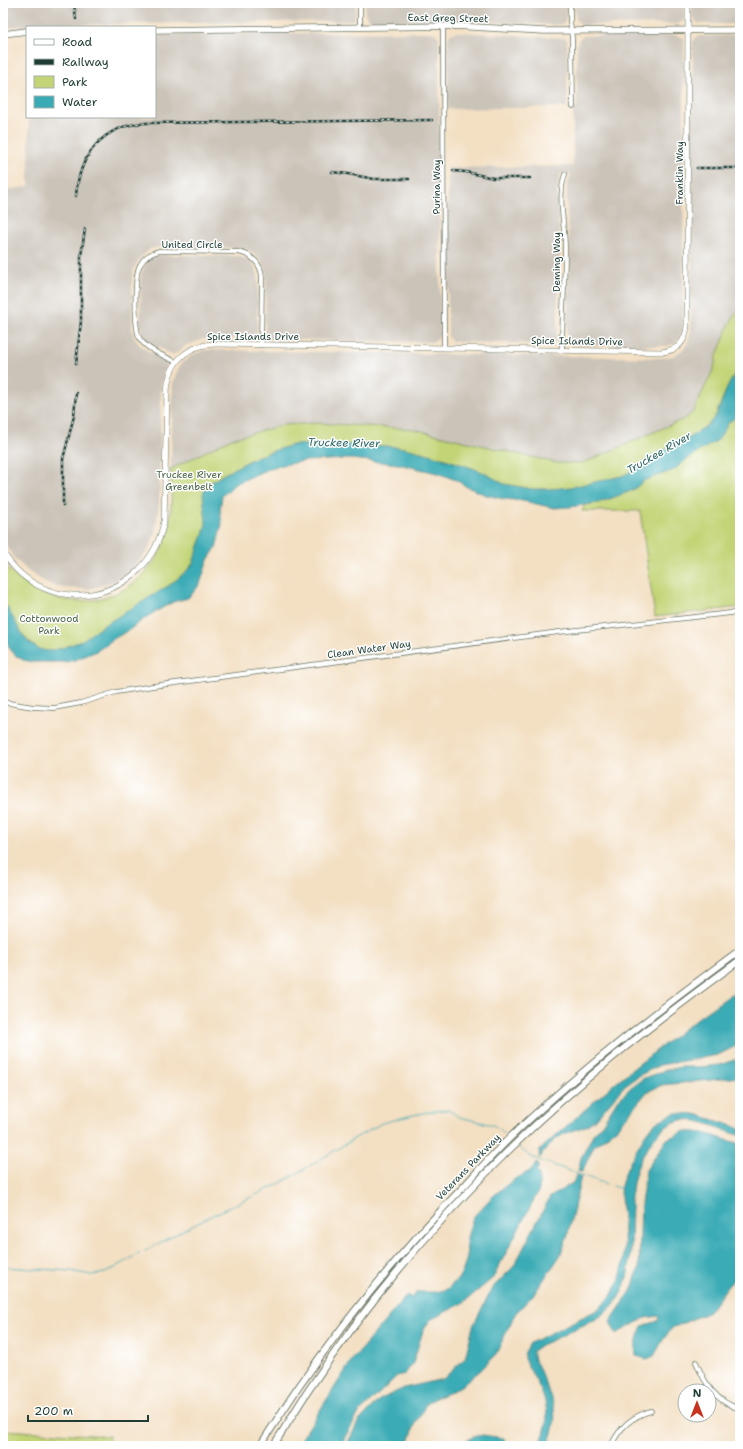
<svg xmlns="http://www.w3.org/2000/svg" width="743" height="1449" viewBox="0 0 743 1449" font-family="'Shantell Sans',sans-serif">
  <rect width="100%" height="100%" fill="#fff"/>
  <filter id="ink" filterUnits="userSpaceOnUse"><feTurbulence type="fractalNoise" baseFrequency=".025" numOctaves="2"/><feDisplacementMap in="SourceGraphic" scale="8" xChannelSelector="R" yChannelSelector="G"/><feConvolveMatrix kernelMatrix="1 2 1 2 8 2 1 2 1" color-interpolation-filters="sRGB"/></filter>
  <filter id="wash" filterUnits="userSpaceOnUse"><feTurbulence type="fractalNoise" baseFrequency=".012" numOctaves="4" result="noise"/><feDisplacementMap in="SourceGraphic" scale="16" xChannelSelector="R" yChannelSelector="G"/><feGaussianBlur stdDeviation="0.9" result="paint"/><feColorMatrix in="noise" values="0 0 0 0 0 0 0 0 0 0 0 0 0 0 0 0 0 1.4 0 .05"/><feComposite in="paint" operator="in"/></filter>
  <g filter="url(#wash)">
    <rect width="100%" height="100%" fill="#f3dfc2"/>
    <!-- industrial -->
    <path fill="#cac3b8" d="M3,3H356V11L354,19L347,21L31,25L3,28Z
      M365,3H566V19L562,24L555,25L456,20L373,21L369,19L365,14Z
      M574,3H684V17L682,22L677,24L583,25L580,24L576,19Z
      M692,3H740V24H708L698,23L692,16Z
      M432,32L438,36L439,41L440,335L437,340L432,342L267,339L265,333L266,274L261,261L252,252L242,248H237L163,246L150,249L139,259L134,268L132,277V328L134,337L140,346L165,361L167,364L161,384L159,506L155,533L149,549L134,567L120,578L104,585L88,589L63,588L47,583L29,572L14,558L3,540V191L29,186V117H155V35Z
      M456,32L564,38L567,40V107L448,109V40L450,34Z
      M676,35L683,38L684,43L683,326L682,333L679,339L674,344L665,346L577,345L570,342L567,335L570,251L567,213V186L571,175L560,174L557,193L560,251L557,339L554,343L548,344L458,342L451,341L448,336V168L573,166V107H577V45L580,38L583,36Z
      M740,35V307L736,311L717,355L714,368L693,412L686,418L607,454L581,463H557L297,423L283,425L230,439L171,469L173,382L178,369L182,363L193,355L204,350L662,358L673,356L681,351L687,345L691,331L693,42L695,38L699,36Z
      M159,255L238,256L249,260L254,265L258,275L257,337L203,339L187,345L173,355L147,341L143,336L140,326L141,275L146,262L152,257Z"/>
    <!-- green -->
    <path fill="#c2d476" stroke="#708855" d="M740,307V364L727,388L714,419L696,434L684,441L651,456L632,471L622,476L572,487L548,489H532L504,484L472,468L443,458L405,448L386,446L324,444L293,445L276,450L256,457L220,476L206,487L203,494L206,522L205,529L193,563C184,577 169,585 156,594C139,605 121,615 104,625C96,630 89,637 81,641C72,646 55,653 44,651C28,648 8,614 3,600V563C46,617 128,614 161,550C174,525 171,496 171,469L230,439L283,425L318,423L413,429L557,463H581L590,460L686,418L693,412L714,368L717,355L730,323Z
      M740,414V607L655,617L640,511H582L585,505L598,503L623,494L633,490L645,480L674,470L688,458L718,440L729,422Z
      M3,1430L109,1436L108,1446H3Z"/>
    <!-- water -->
    <path fill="#3aabb5" stroke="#2c7474" d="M740,364V414L729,422L718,440L688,458L674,470L645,480L633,490L623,494L598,503L570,507L554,508L523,501L504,499L486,495L467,487L456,480L437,473L398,464L351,459L305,461L282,465L270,468L235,484L222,496L220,510L222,524L216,548L208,560L200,584L193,593L188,598L173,602L148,616L129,630L115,638L97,651L75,660L65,662H32L23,660L16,656L10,649L3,633V600L21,632L27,641L38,649L49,651L65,647L81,641L104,625L170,585L190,568L193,563L205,529L206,522L203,494L206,487L210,483L228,472L256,457L276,450L293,445L324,444L386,446L405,448L429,454L472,468L485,473L504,484L532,489H548L572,487L622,476L632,471L651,456L684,441L708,425L717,414L727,388Z
      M740,988V1044L718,1055L660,1065L640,1075L625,1085L597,1118L586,1126L564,1134L554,1140L543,1153L540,1158L539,1157L540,1150L553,1138L616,1082L699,1017Z
      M740,1058V1077L662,1085L647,1092L617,1128L594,1146L582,1172L578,1171L581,1158L593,1134L601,1126L616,1102L630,1088L644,1078L666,1070L681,1067H700L719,1065Z
      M675,1113L695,1114L740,1128V1136C726,1131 695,1117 681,1120C654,1126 634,1165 632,1191C631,1196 630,1201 632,1206C630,1244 637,1291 601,1316C594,1321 585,1324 577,1328C565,1334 554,1340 541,1345L533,1351C532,1359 536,1361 539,1368C551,1400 563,1411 547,1446H539C557,1409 541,1391 524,1359V1354L530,1343L595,1311C634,1285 624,1236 621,1197C615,1185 642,1137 651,1127C658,1120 667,1117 675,1113Z
      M685,1131L704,1133L740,1144V1272L728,1286L709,1312L672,1328L663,1340L654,1356L647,1359L636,1356C634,1346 638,1335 642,1326L658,1321L659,1316L645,1318L616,1334L610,1322L631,1291L639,1268L641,1203L646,1170L667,1139Z
      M537,1162L539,1167L536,1171L539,1174V1190L493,1278L463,1303L430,1320L423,1331L413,1363L405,1374L397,1376L359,1413L340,1446H297L352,1360L407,1295L412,1298L417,1292H436L447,1289L458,1279L463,1270L467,1257L466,1241L473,1217L492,1197L513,1180L532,1170Z
      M576,1175L581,1177L567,1238L560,1256L534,1294L515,1314L495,1356L481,1370L464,1384L449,1393L435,1398L426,1404L414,1427L408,1446H346L358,1422L379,1400L404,1388L443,1379L465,1358L473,1326L492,1288L514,1266L550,1197L574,1182Z
      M483,1435L504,1438L506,1446H493L483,1443L471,1446H458L473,1437Z"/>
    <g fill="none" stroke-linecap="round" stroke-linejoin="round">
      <!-- stream -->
      <path stroke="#3aabb5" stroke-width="1" d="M517,1146L531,1157L606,1184
        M613,1186L622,1189
        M145,1251L198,1222L281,1183L357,1137L382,1123L413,1115L434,1111L447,1110L450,1111L459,1117L493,1125L501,1130L508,1137
        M3,1267L71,1271L91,1275L100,1274L108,1272L140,1253"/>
    </g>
  </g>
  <g filter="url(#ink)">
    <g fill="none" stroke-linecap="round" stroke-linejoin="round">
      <!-- minor casing -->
      <g stroke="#697666" stroke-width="5.5">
        <path id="minor" d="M360,3V27
          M570,3V21L572,38L573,107
          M443,26L444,348
          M562,350C562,316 565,282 565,248C565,224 557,198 565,174
          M176,362C165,356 147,350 140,339C134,329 134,275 140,265C144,257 151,253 159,251L238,252C251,254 261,263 262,277L261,345
          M3,702L33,707L54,708L81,703L116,692L153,686L559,632L740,612
          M696,1362C705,1384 716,1402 740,1409
          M709,1402L715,1395
          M611,1446C619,1428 632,1416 651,1411"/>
      </g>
      <!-- tertiary casing -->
      <g stroke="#697666" stroke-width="6">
        <path id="tertiary" d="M3,552C46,623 149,602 164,521L167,393C168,362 187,344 218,344L661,352C678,351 686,341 687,325L688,3"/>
      </g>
      <!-- secondary casing -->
      <g stroke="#697666" stroke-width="7">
        <path id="secondary" d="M155,30L455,26L544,31L740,30
          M3,34L27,31"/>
      </g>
      <!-- primary casing -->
      <g stroke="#697666" stroke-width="8">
        <path id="primary" d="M260,1446C273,1426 286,1405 300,1385C350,1313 406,1246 467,1183C484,1164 502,1145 520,1128C589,1063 664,1006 740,950
          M273,1446C285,1428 296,1409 308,1391C365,1305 435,1223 508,1151C580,1080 659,1019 740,960"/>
      </g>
      <!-- minor -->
      <use href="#minor" stroke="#fff" stroke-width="4"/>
      <!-- tertiary -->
      <use href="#tertiary" stroke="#fff" stroke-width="5"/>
      <!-- secondary -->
      <use href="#secondary" stroke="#fff" stroke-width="5.5"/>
      <!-- primary -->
      <use href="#primary" stroke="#fff" stroke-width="6"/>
      <!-- rail casing -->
      <g stroke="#1f3d34" stroke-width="2.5">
        <path id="rail" d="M74,3L76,19
          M697,168H740
          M453,171L466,172L493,178H530
          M332,172L348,174L374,179H409
          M76,196C79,155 103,125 145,123L432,120
          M76,364L81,321V256L85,229
          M63,506V459L74,416L76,393"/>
      </g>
      <!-- rail -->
      <use href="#rail" stroke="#fff" stroke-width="1" stroke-dasharray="3" stroke-linecap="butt"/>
    </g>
  </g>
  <g text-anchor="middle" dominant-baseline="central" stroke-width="3" stroke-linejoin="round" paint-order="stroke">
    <!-- street labels -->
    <g font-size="10" fill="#1f3d34" stroke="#fff">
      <text transform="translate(448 18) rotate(1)">East Greg Street</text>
      <text transform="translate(679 173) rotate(-90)">Franklin Way</text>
      <text transform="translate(436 187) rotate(-90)">Purina Way</text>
      <text x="192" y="244">United Circle</text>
      <text transform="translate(556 262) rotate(-90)">Deming Way</text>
      <text x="253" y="336">Spice Islands Drive</text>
      <text transform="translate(577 341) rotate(1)">Spice Islands Drive</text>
      <text transform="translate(369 649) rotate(-8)">Clean Water Way</text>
      <text transform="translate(468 1167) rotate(-46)">Veterans Parkway</text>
    </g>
    <!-- park labels -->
    <g font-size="10" fill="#486344" stroke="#fff">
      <text x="189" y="474">Truckee River<tspan x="189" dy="12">Greenbelt</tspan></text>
      <text x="49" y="618">Cottonwood<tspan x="49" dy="12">Park</tspan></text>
    </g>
    <!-- water labels -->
    <g font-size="11" font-style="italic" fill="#286461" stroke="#fff">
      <text transform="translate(344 443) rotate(1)">Truckee River</text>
      <text transform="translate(659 453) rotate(-30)">Truckee River</text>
    </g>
  </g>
  <!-- margin -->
  <rect width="743" height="1449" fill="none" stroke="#fff" stroke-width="16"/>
  <!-- legend -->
  <rect x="26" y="26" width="130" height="92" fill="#ffffff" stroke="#a5b1ae"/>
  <rect x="34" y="39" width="20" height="6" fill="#ffffff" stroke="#a5b1ae"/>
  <text x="62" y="46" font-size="12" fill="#1f3d34">Road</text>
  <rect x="34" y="59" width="20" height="6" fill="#1f3d34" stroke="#a5b1ae"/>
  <text x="62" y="66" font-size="12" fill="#1f3d34">Railway</text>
  <rect x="34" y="76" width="20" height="12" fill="#c2d476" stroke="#a5b1ae"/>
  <text x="62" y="86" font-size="12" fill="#1f3d34">Park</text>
  <rect x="34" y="96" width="20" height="12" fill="#3aabb5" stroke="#a5b1ae"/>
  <text x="62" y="106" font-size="12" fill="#1f3d34">Water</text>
  <!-- north arrow -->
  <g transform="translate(697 1403)"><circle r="19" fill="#ffffff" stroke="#a5b1ae"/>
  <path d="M0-3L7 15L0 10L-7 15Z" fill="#c8321e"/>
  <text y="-6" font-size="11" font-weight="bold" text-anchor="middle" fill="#1f3d34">N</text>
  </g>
  <!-- scale -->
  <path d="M28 1415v6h120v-6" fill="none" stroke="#1f3d34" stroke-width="2"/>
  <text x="34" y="1415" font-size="12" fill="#1f3d34" stroke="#ffffff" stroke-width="3" paint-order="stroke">200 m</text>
</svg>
